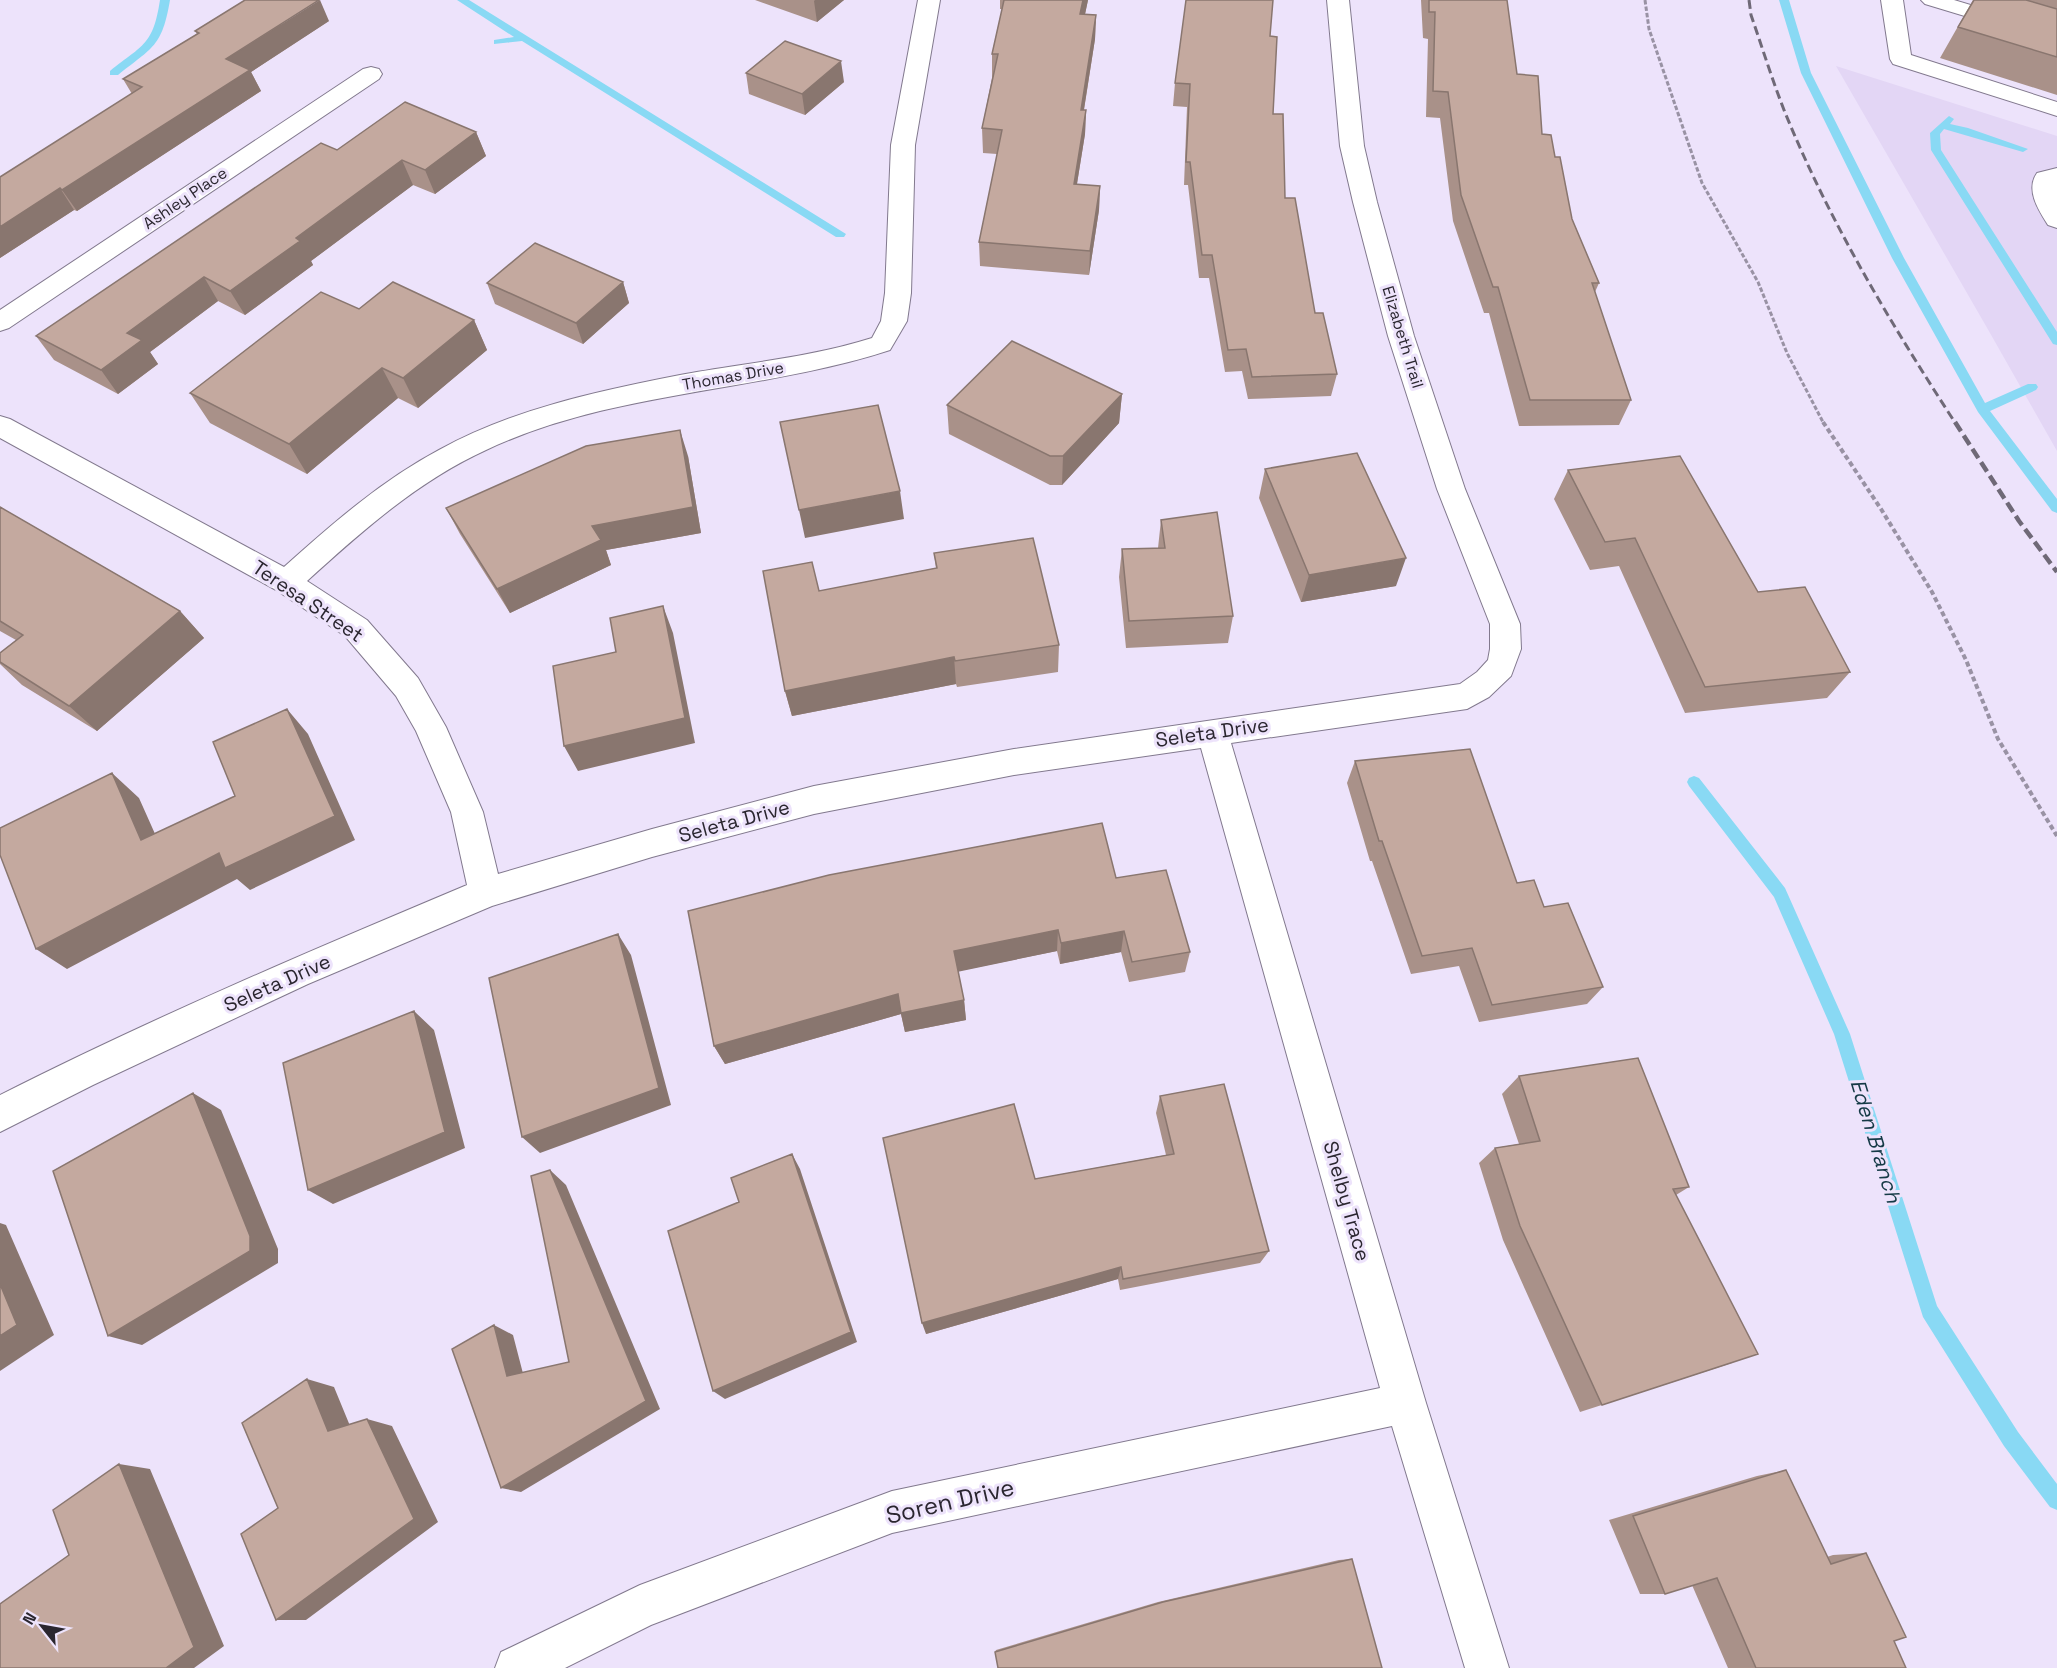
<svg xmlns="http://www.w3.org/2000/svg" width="2057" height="1668" viewBox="0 0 2057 1668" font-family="'Space Grotesk',sans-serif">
  <rect width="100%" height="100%" fill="#ede3fb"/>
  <!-- built -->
  <path fill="#e3d6f5" d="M1836,66L2057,136V451L1986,326Z"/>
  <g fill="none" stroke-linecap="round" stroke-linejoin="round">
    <!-- stream -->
    <path fill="#89d9f4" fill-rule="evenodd" d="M160,0H170C162,47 153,47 118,75H110V71C144,44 153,45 160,0Z
      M457,0H469L846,234L844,237H836L522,41L494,44V40L514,37Z
      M1779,0H1789L1811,73L1904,258L1985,403L2028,384H2036L2038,387L2036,390L1990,411L2057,499V513L2052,511L1978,412L1892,258L1801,73Z
      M1949,116L1954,119L1950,124L1968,128L2028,149L2023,152L1944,129L1940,134L1941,150L2057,332V345L2053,344L1931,150L1930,133Z
      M1694,776L1699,778L1785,888L1850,1034L1937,1306L2018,1432L2057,1484V1510L2050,1507L2004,1446L1923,1317L1834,1034L1774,897L1689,786L1687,782L1689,778Z"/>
    <!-- minor casing -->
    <g stroke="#82798e" stroke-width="2">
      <path id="minor" d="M918,0H940L915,145L911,293L907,321L890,350C758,393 613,390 486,450C418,481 362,531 307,581L367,620L418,678L446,727L483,812L498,874L652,829L814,786L1014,749L1460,684L1477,672L1488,660L1490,649V624L1437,489L1388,336L1353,202L1340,146L1327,0H1349L1364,146L1377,202L1414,336L1465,489L1520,624L1521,649L1511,676L1489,697L1467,709L1231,743L1426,1403L1509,1668H1465L1392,1426L892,1533L651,1625L565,1668H495L501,1652L640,1585L892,1491L1380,1388L1201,748L1014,775L814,814L652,857L492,906L308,984L93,1085L0,1132V1095C152,1018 310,951 467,885L451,812L416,731L396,696L345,636L276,590L0,438V416L10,419L284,567C332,524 381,481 439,450C513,409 598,391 680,375C744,363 809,358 872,338L881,321L885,293L891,145Z
        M1881,0H1903L1911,55L2057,102V116L1893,64L1890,59Z
        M1921,0H1954L2057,31V44L1925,4Z
        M371,67L379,69L382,74L379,79L9,328L0,331V310L363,69Z
        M2057,168V228L2048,225C2039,211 2025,190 2037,173Z"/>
    </g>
    <!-- path-far1 -->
    <path stroke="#9992a4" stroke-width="3" stroke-dasharray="4.5 2" stroke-linecap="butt" d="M1645,0L1649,29L1702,183L1758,282L1787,353L1824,424"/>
    <!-- path -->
    <path stroke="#9992a4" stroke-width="4" stroke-dasharray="5 3" stroke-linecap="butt" d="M1823,422L1881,509L1932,592L1966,660L1998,739L2057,836"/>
    <!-- minor -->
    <use href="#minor" fill="#fff" fill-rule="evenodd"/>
    <!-- rail-far1 -->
    <path stroke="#6f6977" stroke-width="3" stroke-dasharray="9 4.5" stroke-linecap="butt" d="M1749,0L1751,15C1762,47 1772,79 1784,110C1829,221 1891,324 1956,424"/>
    <!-- rail -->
    <path stroke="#6f6977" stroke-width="4.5" stroke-dasharray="11 5" stroke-linecap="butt" d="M1955,422L2019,521L2057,572"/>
  </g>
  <!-- wall -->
  <path fill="#a99189" d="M755,0H844L817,22Z
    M1000,0H1088L1085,14L1096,15L1095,39L1084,110H1086L1085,134L1077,184L1100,186L1099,210L1089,275L980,266L979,242L997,154L983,153L982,128L992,78V54L1002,9H1000Z
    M1421,0H1507L1517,74L1542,134L1555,157L1572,219L1599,283L1595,292L1631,400L1619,425L1519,426L1489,313H1484L1453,221L1440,118L1426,117L1428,39L1423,38Z
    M1973,0H2057V95L1940,58Z
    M329,21L251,72L261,91L77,211L74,210L0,258V177L132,94L123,79L197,34L195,31Z
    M1270,36L1273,114L1285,198L1315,313L1337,374L1331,396L1248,399L1242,371L1225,372L1209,278H1199L1188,185H1184L1187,107L1173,106L1175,83Z
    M746,73L844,82L805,115L749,94Z
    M476,132L486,156L435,194L413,185L311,261L313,265L245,315L218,301L150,352L158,364L118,394L54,360L36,336L337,150Z
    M623,282L629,303L583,344L495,304L487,283Z
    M359,309L474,320L487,350L418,408L398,398L307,474L210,423L190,393Z
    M1122,394L1119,423L1062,485H1050L949,434L947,405Z
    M688,456L701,533L606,550L611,565L510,613L460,534L446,508Z
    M1265,469L1396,586L1301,602L1259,498Z
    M1568,470L1758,592L1850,672L1827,698L1685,713L1619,566L1590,570L1554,499Z
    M0,507L180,611L204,638L97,731L22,685L0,664V653L16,640L0,631Z
    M1161,520L1233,616L1228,643L1126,648L1119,577L1122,549L1158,548Z
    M934,553L1059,645L1058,672L957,687L956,684L792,716L785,691L819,591L936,568Z
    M1355,761L1517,883L1544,907L1603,987L1587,1004L1479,1022L1459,966L1411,974L1372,861H1370L1347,783Z
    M1116,878L1190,952L1185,972L1129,982L1121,952L1060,964L1057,951L958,971L964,1000L966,1020L905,1032L901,1014L725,1064L714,1046Z
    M1519,1076L1689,1187L1676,1195L1732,1363L1580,1412L1503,1240L1479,1163L1495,1148L1519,1144L1502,1094Z
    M1160,1096L1269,1251L1260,1263L1120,1290L1118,1279L926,1334L1035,1179L1166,1155L1156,1113Z
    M1786,1470L1827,1557L1833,1555L1866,1553L1894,1641L1906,1668H1728L1692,1585L1665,1594H1640L1609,1520L1757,1476Z
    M1352,1559L995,1652L996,1650L1158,1602L1339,1560Z"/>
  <!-- shaded-wall -->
  <path fill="#89766f" d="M320,0L329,21L251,72L261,91L77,211L62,190L226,59Z
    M815,0H844L817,22L814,1Z
    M1083,0H1088L1080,38V14Z
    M1096,15L1095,39L1080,134L1081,110Z
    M841,61L844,82L805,115L802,94Z
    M1086,110L1085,134L1073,208L1074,184Z
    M476,132L486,156L435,194L425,170Z
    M402,160L413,185L311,261L313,265L245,315L230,291L296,238Z
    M1100,186L1099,210L1089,275L1090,251Z
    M60,188L74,210L0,258V227Z
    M204,277L218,301L150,352L158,364L118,394L101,370L127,333Z
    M623,282L629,303L583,344L576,323Z
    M474,320L487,350L418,408L403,378Z
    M382,368L398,398L307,474L289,444Z
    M1122,394L1119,423L1062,485L1063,456Z
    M680,430L688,456L701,533L606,550L611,565L510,613L497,589L592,526Z
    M900,491L904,519L805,538L799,510Z
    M1406,558L1396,586L1301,602L1309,575Z
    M663,606L673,633L695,743L578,771L564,746Z
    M180,611L204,638L97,731L69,706Z
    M954,657L956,684L792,716L785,691Z
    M287,709L308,734L355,840L250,890L237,879L67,969L36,949L219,853Z
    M112,773L139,798L168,863L141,840Z
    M1058,930L1057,951L957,972L954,951Z
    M1124,931L1121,952L1060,964L1061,943Z
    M618,934L631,955L671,1105L540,1153L522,1137Z
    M898,994L964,1000L966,1020L905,1032L901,1014L725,1064L714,1046Z
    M414,1011L434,1030L465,1148L333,1204L308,1190Z
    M193,1093L221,1110L278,1249V1263L142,1345L108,1336Z
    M792,1154L800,1169L857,1342L725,1399L713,1391Z
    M550,1170L566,1185L660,1409L521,1492L501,1488L646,1401Z
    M0,1223L6,1225L54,1335L0,1371Z
    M1121,1267L1118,1279L926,1334L922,1323Z
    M494,1325L513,1335L526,1385L507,1376Z
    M307,1379L334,1387L355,1438L328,1431Z
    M367,1419L392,1426L438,1522L306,1620H276Z
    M119,1464L150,1469L224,1646L194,1668H166Z"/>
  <!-- building -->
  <path fill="#c4a99f" stroke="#89766f" stroke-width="1.5" d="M245,0H319L226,59L250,70L62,190L60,188L0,227V177L142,87L123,79L199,33L195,31Z
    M1004,0H1083L1080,14L1096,15L1081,110H1086L1074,184L1100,186L1090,251L979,242L1002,130L982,128L998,54H992Z
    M1186,0H1273L1270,36L1277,37L1273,114H1283L1285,198H1295L1315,313H1323L1337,374L1252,377L1246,349L1228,350L1212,255H1202L1190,162H1186L1190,84L1175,83Z
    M1429,0H1507L1517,74L1538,76L1542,134L1551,135L1555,157H1560L1572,219L1599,283H1592L1631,400H1530L1498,287H1493L1461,195L1448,92L1433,91L1435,12H1429Z
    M1974,0H2026L2057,9V57L1958,27Z
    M785,41L841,61L802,94L746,73Z
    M405,102L476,132L425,170L402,160L296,238L300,241L230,291L204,277L127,333L142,340L101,370L36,336L321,143L337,150Z
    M535,243L623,282L576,323L487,283Z
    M393,282L474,320L403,378L382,368L289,444L190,393L321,292L359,309Z
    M1012,341L1122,394L1063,456H1050L947,405Z
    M878,405L900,491L799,510L780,422Z
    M680,430L693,507L592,526L601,540L497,589L446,508L586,446Z
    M1357,453L1406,558L1309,575L1265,469Z
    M1680,456L1758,592L1805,587L1850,672L1705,687L1635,538L1605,542L1568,470Z
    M0,507L180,611L69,706L0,662V653L23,635L0,621Z
    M1217,512L1233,616L1129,621L1122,549L1165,548L1161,520Z
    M1033,538L1059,645L955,661L954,657L785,691L763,571L812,562L819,591L937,568L934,553Z
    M663,606L685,718L564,746L553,666L616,652L610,618Z
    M287,709L335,816L225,868L219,853L36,949L0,855V828L112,773L141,840L235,796L213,742Z
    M1470,749L1517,883L1534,880L1544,907L1568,903L1603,987L1492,1005L1472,948L1422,956L1382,841H1379L1355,761Z
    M1102,823L1116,878L1166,870L1190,952L1132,962L1124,931L1061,943L1058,930L954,951L964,1000L901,1013L898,994L714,1046L688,911L829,875Z
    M618,934L659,1088L522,1137L489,978Z
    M414,1011L445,1132L308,1190L283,1063Z
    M1638,1058L1689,1187L1673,1189L1758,1354L1602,1405L1520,1226L1495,1148L1540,1141L1519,1076Z
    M1224,1084L1269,1251L1123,1279L1121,1267L922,1323L883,1138L1014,1104L1035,1179L1174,1154L1160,1096Z
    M193,1093L250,1236V1251L108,1336L53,1171Z
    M792,1154L851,1332L713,1391L668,1231L739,1202L731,1178Z
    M550,1170L646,1401L501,1488L452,1349L494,1325L507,1376L569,1362L531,1176Z
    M0,1284L17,1325L0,1336Z
    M307,1379L328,1431L367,1419L414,1519L276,1620L241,1534L278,1508L242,1423Z
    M119,1464L194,1647L166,1668H0V1604L69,1555L53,1510Z
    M1786,1470L1831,1564L1866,1553L1906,1637L1894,1641L1906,1668H1756L1717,1578L1665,1594L1633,1516Z
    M1352,1559L1382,1668H998L995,1652L1163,1602Z"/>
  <g text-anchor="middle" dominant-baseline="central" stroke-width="6" stroke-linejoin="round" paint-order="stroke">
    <!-- far-street labels -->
    <g font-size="16" fill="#2a262f" stroke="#ede3fb">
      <text transform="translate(185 198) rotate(-34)">Ashley Place</text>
      <text transform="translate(1403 337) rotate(73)">Elizabeth Trail</text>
      <text transform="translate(733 376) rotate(-10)">Thomas Drive</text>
    </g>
    <!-- street labels -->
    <g font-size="20" fill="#2a262f" stroke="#ede3fb">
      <text transform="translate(308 601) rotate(34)">Teresa Street</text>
      <text transform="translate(1212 732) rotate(-8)">Seleta Drive</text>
      <text transform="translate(734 821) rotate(-15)">Seleta Drive</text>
      <text transform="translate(277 983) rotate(-24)">Seleta Drive</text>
      <text transform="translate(1347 1201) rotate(74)">Shelby Trace</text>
    </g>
    <!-- water labels -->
    <g font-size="21" font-style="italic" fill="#153a46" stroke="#ede3fb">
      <text transform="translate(1876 1141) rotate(73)">Eden Branch</text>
    </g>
    <!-- near-street labels -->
    <g font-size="24" fill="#2a262f" stroke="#ede3fb">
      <text transform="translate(950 1501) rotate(-13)">Soren Drive</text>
    </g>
  </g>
  <!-- north arrow -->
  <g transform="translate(42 1626) rotate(301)" stroke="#ede3fb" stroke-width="4.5" paint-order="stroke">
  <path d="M0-4.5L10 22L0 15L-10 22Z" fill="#2a262f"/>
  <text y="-9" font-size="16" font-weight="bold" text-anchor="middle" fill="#2a262f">N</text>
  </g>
</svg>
